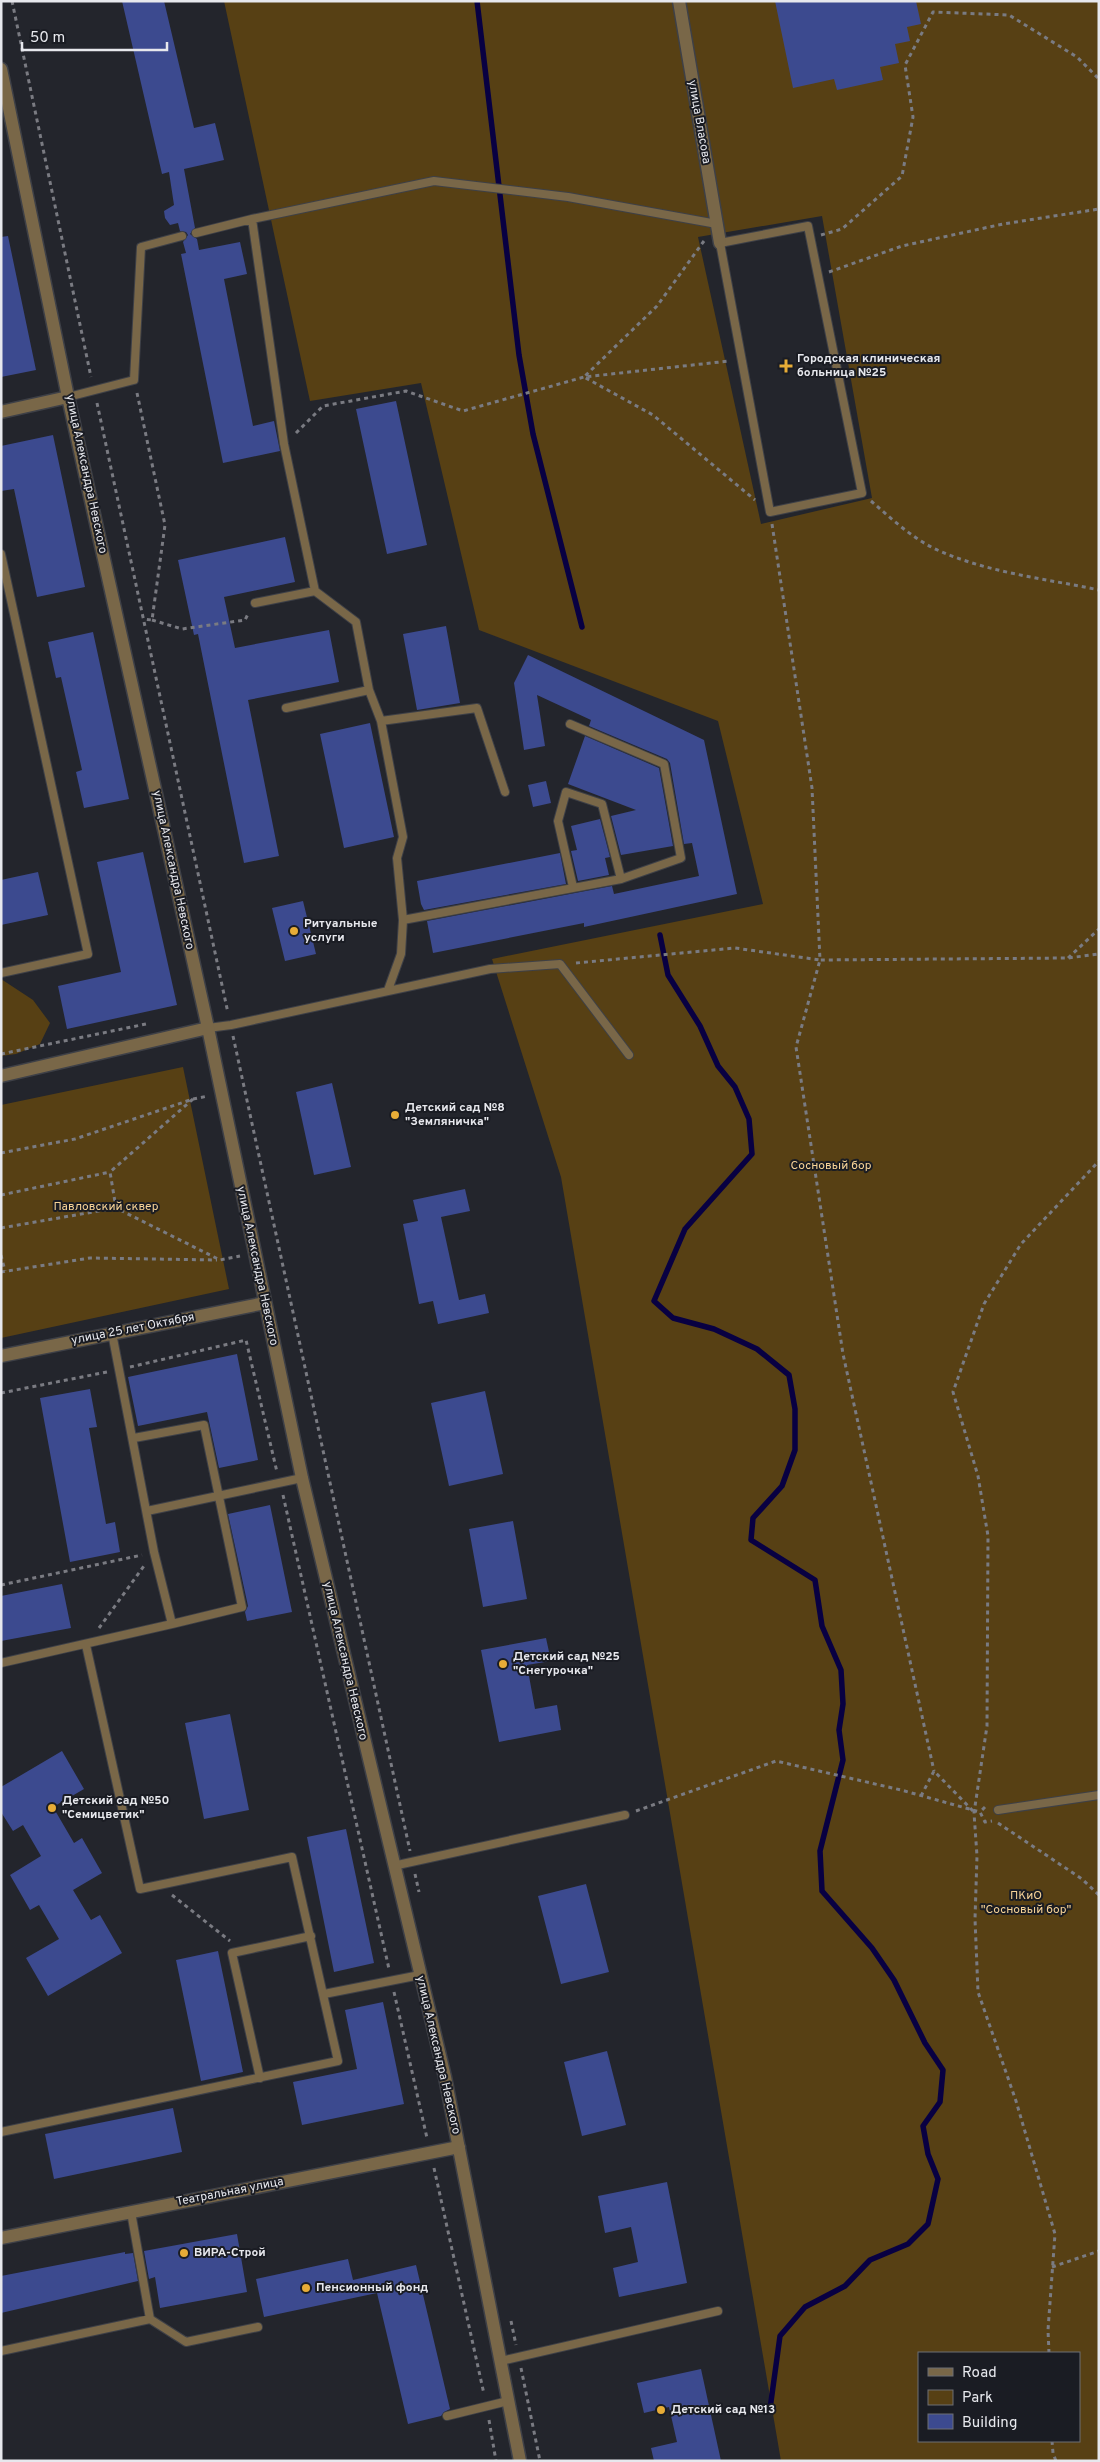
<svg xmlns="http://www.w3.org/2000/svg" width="1100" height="2462" viewBox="0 0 1100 2462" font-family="Overpass,sans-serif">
  <rect width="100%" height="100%" fill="#23252c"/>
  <!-- green -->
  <path fill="#574014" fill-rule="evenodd" d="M224,1H1099V2461H781L561,1177L492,959L763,904L718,721L479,630L421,383L310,401ZM822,216L872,498L761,524L698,237ZM919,2353H1079V2441H919Z
    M1,979L33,1000L50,1023L40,1044L16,1054L1,1056Z
    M183,1067L229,1289L1,1338V1105Z"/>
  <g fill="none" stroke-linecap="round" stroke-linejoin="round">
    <!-- stream -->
    <path stroke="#080042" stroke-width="5.5" d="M477,1L519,355L533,434L582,627
      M660,935L668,975L700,1026L718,1066L735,1087L749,1119L752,1154L685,1229L654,1301L673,1318L714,1329L757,1349L789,1375L795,1409V1450L782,1486L753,1518L751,1540L815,1580L822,1626L841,1670L843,1704L839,1730L843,1760L820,1851L822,1891L872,1948L894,1980L925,2043L943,2070L940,2102L923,2126L928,2154L938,2179L928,2224L908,2244L870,2260L845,2286L805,2307L780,2336L770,2409"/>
  </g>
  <!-- building -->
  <path fill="#3c4a8f" d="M122,1H164L194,128L215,123L224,160L184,169L195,228L190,234L197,239L199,250L240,242L247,274L224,279L253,426L274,421L280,451L223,463L181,254L186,253L183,242L188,235L186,232L180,231L178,223L170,225L165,218L164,211L174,205L169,172L162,174Z
    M775,1H916L921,24L907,27L910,41L895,44L899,63L880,67L883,80L837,90L834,79L793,88Z
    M8,236L36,370L1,377V237Z
    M396,401L427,545L387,554L356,409Z
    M53,435L85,587L37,597L14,489L1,491V446Z
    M285,537L295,582L224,597L235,648L329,630L339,682L248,700L279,856L244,863L198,634L194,635L178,560Z
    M446,626L460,703L417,710L403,634Z
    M93,632L129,799L84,808L76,772L82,770L61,677L56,678L48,642Z
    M528,655L704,740L737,894L584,927V923L433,953L427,921L612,886L614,894L699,876L692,843L684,844L670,763L667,759L589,726L591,720L537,695L545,746L524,750L514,683Z
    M370,723L394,837L344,848L320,734Z
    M585,736L659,768L673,846L621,855L611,816L636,810L568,784Z
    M546,781L551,803L533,807L528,785Z
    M600,819L610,857L605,858L609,875L578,881L571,851L577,850L571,826Z
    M143,852L177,1005L67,1029L58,986L121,972L97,862Z
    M560,853L566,884L424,910L421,904L417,881Z
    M38,872L48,915L1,925V880Z
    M303,901L316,954L285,961L272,908Z
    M332,1083L351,1167L314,1175L296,1092Z
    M465,1189L470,1211L441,1217L459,1300L485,1294L489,1313L438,1324L433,1301L419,1304L403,1224L418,1221L413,1200Z
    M237,1354L258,1460L219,1468L207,1412L138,1426L128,1377Z
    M90,1389L97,1427L89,1428L106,1524L115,1522L120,1552L70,1562L40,1398Z
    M485,1391L503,1474L449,1486L431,1403Z
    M270,1505L292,1612L247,1621L245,1612L248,1606L228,1514Z
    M513,1521L527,1599L483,1607L469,1529Z
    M62,1584L71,1628L1,1641V1596Z
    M546,1638L551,1661L527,1665L535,1709L557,1705L561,1730L499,1742L481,1650Z
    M230,1714L249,1810L204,1819L185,1723Z
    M62,1751L84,1789L53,1807L74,1843L82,1838L102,1873L73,1890L91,1920L100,1915L122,1953L48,1996L26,1958L59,1939L39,1905L30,1910L10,1875L41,1856L23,1825L13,1831L1,1812V1787Z
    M346,1829L374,1963L334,1972L307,1837Z
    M586,1884L609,1972L561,1984L538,1896Z
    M218,1951L243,2072L201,2081L176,1960Z
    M383,2002L404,2104L302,2125L293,2082L357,2069L345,2010Z
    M607,2051L626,2125L582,2136L564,2062Z
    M173,2108L182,2152L54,2179L45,2134Z
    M667,2182L687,2283L619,2297L613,2268L638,2262L631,2227L605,2233L598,2196Z
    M237,2234L247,2292L160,2308L155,2277L149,2279L144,2251Z
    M125,2252V2254L133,2253L138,2281L1,2313V2276Z
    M348,2259L353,2280L416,2265L450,2409L444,2412L441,2416L408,2424L377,2293L264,2317L256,2279Z
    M701,2369L721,2461H654L651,2448L677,2442L669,2407L644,2413L637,2383Z"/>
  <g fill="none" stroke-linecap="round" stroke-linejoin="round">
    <!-- service casing -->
    <g stroke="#3e4047" stroke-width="10">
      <path id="service" d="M808,226L862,493L770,512L720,243Z
        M196,233L252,219
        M68,397L134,380L141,247L182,236
        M1,554L88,954L1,973
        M315,591L284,444L252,219L434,181L568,197L717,224
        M255,603L315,591L356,622L369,690L381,721L403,837L397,858L403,920L401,954L388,990
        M286,708L369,690
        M381,721L477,708L505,792
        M573,887L558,821L566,792L602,804L621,879
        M403,920L621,879L681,858L664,764L570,724
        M208,1028L231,1025L490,969L560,964L629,1055
        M134,1438L204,1425L242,1607L172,1624
        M147,1511L302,1478
        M1,1663L172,1624L154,1552L112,1333
        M998,1810L1099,1795
        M393,1866L625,1815
        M324,1994L420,1975
        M260,2078L232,1953L311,1936
        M1,2132L338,2061L292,1857L140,1889L86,1645
        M150,2319L186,2342L258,2327
        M1,2351L150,2319L131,2212
        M501,2361L718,2311
        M447,2416L508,2401"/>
    </g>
    <!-- minor casing -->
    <g stroke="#3e4047" stroke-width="15">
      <path id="minor" d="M679,1L720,243
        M1,69L68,397L208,1028L302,1478L445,2077L520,2461
        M1,412L68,397
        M1,1076L208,1028
        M1,1356L265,1303
        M1,2238L459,2147"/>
    </g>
    <!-- path -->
    <path stroke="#7a7b82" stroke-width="3" stroke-dasharray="4 4" stroke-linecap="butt" d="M12,1L91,377
      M821,235L842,229L902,176L913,117L905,65L933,12L1009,15L1077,57L1099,79
      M704,241L657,306L584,377L653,415L755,500
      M829,272L902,246L1003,224L1099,209
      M137,393L165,525L152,620L143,619
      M97,403L228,1013
      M296,433L323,406L406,391L463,411L584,377L729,361
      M871,501C893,520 915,541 942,552C991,573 1047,579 1099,590
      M772,524L812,788L820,960L1068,958L1099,954
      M152,620L182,629L245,620L248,614
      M1068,958L1099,929
      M576,963L735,948L820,960L796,1047L843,1354L934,1771
      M233,1036L410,1851
      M1,1054L146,1024
      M193,1099L110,1172L116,1208L220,1260L240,1256
      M1,1153L75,1139L193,1099L208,1096
      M1,1195L110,1172
      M1,1228L116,1208
      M1,1255L5,1271
      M1,1272L90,1258L217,1260
      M130,1367L246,1340L277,1472
      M1,1393L107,1372
      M283,1495L389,1969
      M1,1585L142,1555
      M99,1628L144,1566
      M921,1796L934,1771L974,1812
      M985,1807L980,1812L985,1822L992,1821
      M636,1811L776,1761L901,1790L980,1812
      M998,1823L1082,1879L1099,1895
      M415,1874L419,1892
      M172,1895L230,1941
      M394,1992L427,2138
      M434,2168L484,2394
      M1052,2267L1099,2251
      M511,2321L516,2345
      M1049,2353L1048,2330L1055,2234L1016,2101L978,1992L975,1919L977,1856L974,1813L987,1726L988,1536L978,1476L953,1392L984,1304L1021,1244L1099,1161
      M521,2368L540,2461
      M489,2420L496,2461
      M1052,2441L1053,2453L1056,2461"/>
    <!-- service -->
    <use href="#service" stroke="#796748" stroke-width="8"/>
    <!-- minor -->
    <use href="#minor" stroke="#796748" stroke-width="12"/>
  </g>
  <!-- markers -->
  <g fill="#e7ac37" stroke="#1a1c23" stroke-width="2">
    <path d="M783.5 358.5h5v5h5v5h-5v5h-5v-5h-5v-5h5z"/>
    <circle cx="294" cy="931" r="5"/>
    <circle cx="395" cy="1115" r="5"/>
    <circle cx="503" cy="1664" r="5"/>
    <circle cx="52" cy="1808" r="5"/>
    <circle cx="184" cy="2253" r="5"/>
    <circle cx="306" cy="2288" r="5"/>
    <circle cx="661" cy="2410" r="5"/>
  </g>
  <g text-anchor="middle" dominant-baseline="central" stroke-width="4" stroke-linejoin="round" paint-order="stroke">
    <!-- street labels -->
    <g font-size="12" fill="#e7e8ed" stroke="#1a1c23">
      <text transform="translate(699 122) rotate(80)">улица Власова</text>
      <text transform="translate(86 474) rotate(78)">улица Александра Невского</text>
      <text transform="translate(173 870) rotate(78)">улица Александра Невского</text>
      <text transform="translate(257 1266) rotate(78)">улица Александра Невского</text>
      <text transform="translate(133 1329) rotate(-11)">улица 25 лет Октября</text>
      <text transform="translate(345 1661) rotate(77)">улица Александра Невского</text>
      <text transform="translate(438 2055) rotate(77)">улица Александра Невского</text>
      <text transform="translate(230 2192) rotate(-11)">Театральная улица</text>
    </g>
    <!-- poi labels -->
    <g font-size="12" font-weight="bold" fill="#e7e8ed" stroke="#1a1c23" text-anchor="start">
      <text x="797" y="359">Городская клиническая<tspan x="797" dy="14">больница №25</tspan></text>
      <text x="304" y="924">Ритуальные<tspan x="304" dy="14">услуги</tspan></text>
      <text x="405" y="1108">Детский сад №8<tspan x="405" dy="14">"Земляничка"</tspan></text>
      <text x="513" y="1657">Детский сад №25<tspan x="513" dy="14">"Снегурочка"</tspan></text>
      <text x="62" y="1801">Детский сад №50<tspan x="62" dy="14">"Семицветик"</tspan></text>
      <text x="194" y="2253">ВИРА-Строй</text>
      <text x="316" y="2288">Пенсионный фонд</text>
      <text x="671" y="2410">Детский сад №13</text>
    </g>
    <!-- park labels -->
    <g font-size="12" fill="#f6d296" stroke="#1a1c23">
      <text x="831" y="1166">Сосновый бор</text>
      <text x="106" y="1207">Павловский сквер</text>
      <text x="1026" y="1896">ПКиО<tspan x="1026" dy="14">"Сосновый бор"</tspan></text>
    </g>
  </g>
  <!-- border -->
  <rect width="1100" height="2462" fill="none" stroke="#e7e8ed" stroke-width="5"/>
  <!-- legend -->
  <rect x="918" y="2352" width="162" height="90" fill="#1a1c23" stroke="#6c6e74"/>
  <rect x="928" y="2368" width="25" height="8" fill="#796748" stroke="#6c6e74"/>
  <text x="962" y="2377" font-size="15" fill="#e7e8ed">Road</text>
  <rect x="928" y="2390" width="25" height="15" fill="#574014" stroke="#6c6e74"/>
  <text x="962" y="2402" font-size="15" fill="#e7e8ed">Park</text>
  <rect x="928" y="2414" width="25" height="15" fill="#3c4a8f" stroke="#6c6e74"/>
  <text x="962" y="2427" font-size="15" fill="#e7e8ed">Building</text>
  <!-- scale -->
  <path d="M22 42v8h145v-8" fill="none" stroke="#e7e8ed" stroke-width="2.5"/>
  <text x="30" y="42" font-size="15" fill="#e7e8ed" stroke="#1a1c23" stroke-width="4" paint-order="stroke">50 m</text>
</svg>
